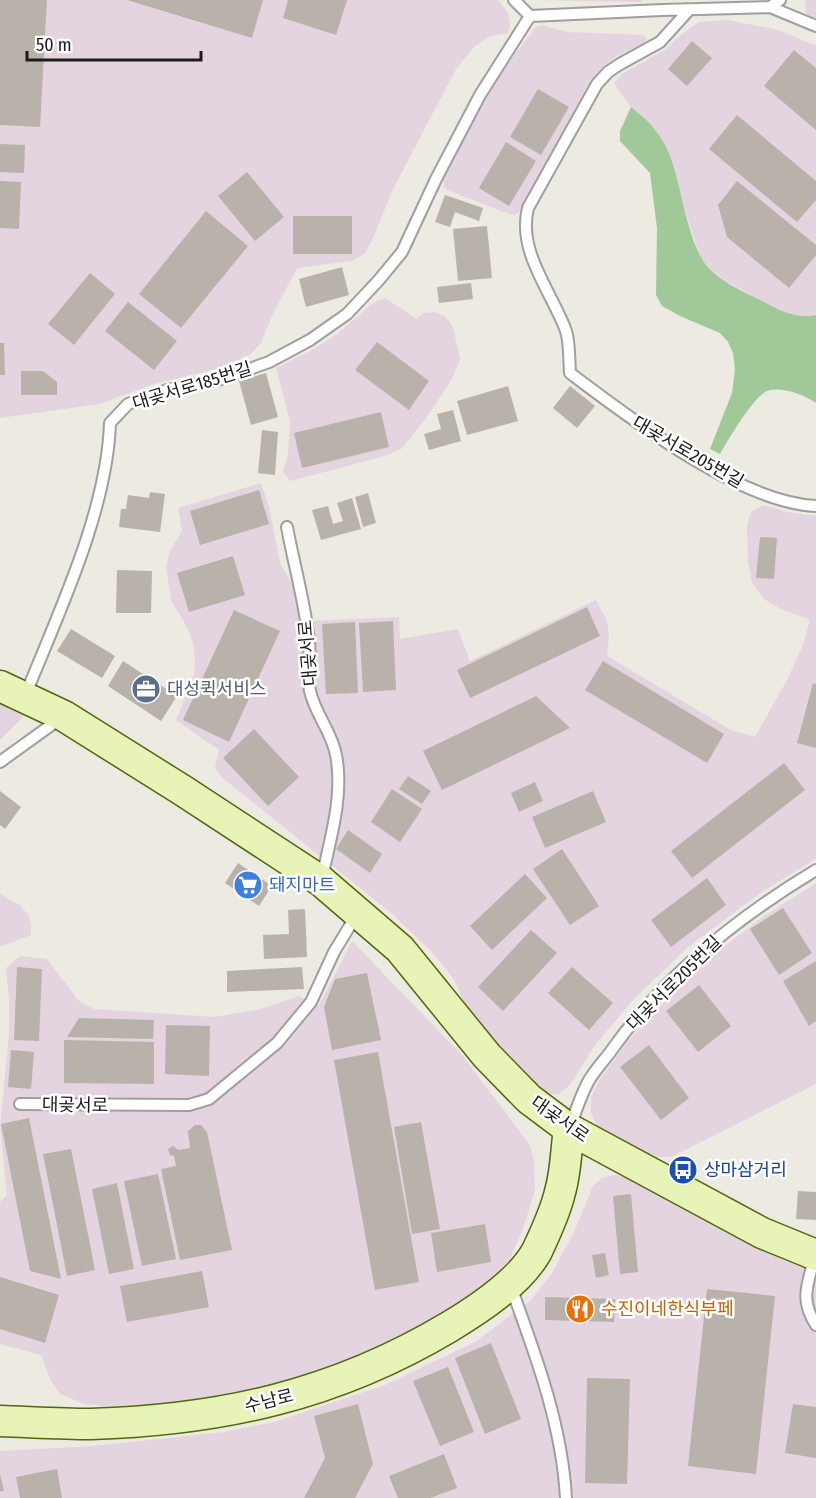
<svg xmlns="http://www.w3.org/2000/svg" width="816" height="1498" viewBox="0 0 816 1498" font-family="'Fira Sans Condensed','Noto Sans KR',sans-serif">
  <rect width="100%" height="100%" fill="#eceae1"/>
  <!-- industrial -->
  <path fill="#e4d4df" d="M0,0H498L508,12L510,23L508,33L491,36L475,46L456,69L393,189L374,236L365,253L352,261L297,268L271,318L261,343L251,354L220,368L154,384L99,404L0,418Z
    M531,0H641V2Z
    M805,0H816V21L806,14Z
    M727,20L779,30L816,46V315L813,317L796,316L773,307L724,280L708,267L700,256L683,205L644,117L631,107L614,83L622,74L666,49L679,36L699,22Z
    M542,25L567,32L644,35L647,39L644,43L617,56L600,69L586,88L520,211L516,215L509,214L447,190L444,187L443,181L468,130L504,68L536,27Z
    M385,298L417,319L424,313L435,312L446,317L453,327L460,359L451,381L424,421L401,449L385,456L290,481L283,471L288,455L290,421L276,368L310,351L337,334L373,303Z
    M261,483L269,507L280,563L313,621L399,617L400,639L458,629L470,661L596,600L607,621L609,636L607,656L731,730L755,737L786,682L803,645L810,620L779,608L764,599L752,583L748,561L747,524L752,511L763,505L787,512L816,516V859L763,891L687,948L633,1000L595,1045L570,1085L559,1094H546L535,1086L476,1027L453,978L432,952L390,912L220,776L215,767L219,750L176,720L194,675L195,657L193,643L188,629L171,600L166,566L170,551L182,531L178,508Z
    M0,702L26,714L0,740Z
    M816,883V1084L671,1157H654L598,1128L591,1113V1097L600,1079L628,1041L670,996L717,952L764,916Z
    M0,894L18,904L28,914L31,924V935L0,947Z
    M352,941L462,1055L530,1145L534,1161L535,1189L524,1226L510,1259L490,1282L468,1300L426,1325L360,1358L310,1376L245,1391L166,1404L106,1406L84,1404L60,1394L51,1381L41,1355L0,1344V1202L7,1195L0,1127L9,1034V998L6,968L20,956L47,959L79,1001L94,1009L215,1017L260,1009L299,996L318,1007Z
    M615,1175L632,1179L759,1249L795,1265L816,1271V1498H0V1451L93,1446L224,1432L274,1422L385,1385L475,1342L530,1301L552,1273L574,1232L593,1186L602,1178Z"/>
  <!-- forest -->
  <path fill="#a0c899" d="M631,107C676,140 674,174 688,223C692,237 697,253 706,265C720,282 745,292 764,302C779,310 798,320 816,315V403C804,395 782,386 767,391C753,397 728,440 720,454L710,449L732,393L735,370L733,353L728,342L720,333L680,316L662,306L656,295L657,228L650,173L620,141V131Z"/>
  <!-- building -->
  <path fill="#b8b2ab" d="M0,0H47L40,127L0,125Z
    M127,0H263L252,38Z
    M288,0H347L336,35L283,18Z
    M692,41L712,58L687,86L668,69Z
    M794,50L816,68V130L764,86Z
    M538,89L569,107L541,155L510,137Z
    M737,115L816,181V200L797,222L709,149Z
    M506,142L536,161L509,206L479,188Z
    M0,144L25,145L24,173L0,172Z
    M247,172L284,217L255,241L218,196Z
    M0,181L21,182L19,229L0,228Z
    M737,181L816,245V255L789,288L727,237L718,205Z
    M445,195L483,208L479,221L455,212L450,227L435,222Z
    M206,211L248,246L181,328L139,294Z
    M293,216H352V254H293Z
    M487,226L492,278L458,281L453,229Z
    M342,267L349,295L306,307L299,279Z
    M90,273L115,294L74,345L48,324Z
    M471,283L473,299L439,303L437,287Z
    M128,302L177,341L154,370L105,331Z
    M377,342L429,381L409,410L355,370Z
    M0,343H4L5,375H0Z
    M21,371H43L57,382V395H21Z
    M266,373L278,417L251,425L239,381Z
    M508,386L518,421L467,435L457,401Z
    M570,386L595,406L577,428L553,408Z
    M453,410L461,441L429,450L424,434L441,429L437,414Z
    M381,412L389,447L302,468L294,433Z
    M262,430L278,432L275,475L258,473Z
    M259,490L269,524L200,545L190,511Z
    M150,492L165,494L160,532L119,527L121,509H126L128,495L149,498Z
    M368,493L376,523L363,527L355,497Z
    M352,498L361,529L321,540L312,510L328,506L333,524L343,521L337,503Z
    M760,537L777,538L774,579L756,578Z
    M233,556L245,595L189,612L177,573Z
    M117,570L152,571L151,613H116Z
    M587,607L600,636L470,698L457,670Z
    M234,610L280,631L229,742L183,720Z
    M393,621L396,690L363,692L359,623Z
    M355,622L358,693L326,694L322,624Z
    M71,629L115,656L102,678L57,651Z
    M123,661L177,696L161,721L108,686Z
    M603,661L724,734L707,763L585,690Z
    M813,683L816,684V748L797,743Z
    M536,696L570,728L442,790L423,751Z
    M254,729L299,777L268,806L223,758Z
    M784,763L805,790L692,878L671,851Z
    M408,776L431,791L422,804L399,789Z
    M535,782L543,801L519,812L511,793Z
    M392,789L422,809L400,842L371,822Z
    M0,791L21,807L5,829L0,825Z
    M593,791L606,822L545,848L532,817Z
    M348,830L382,854L370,873L336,849Z
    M562,849L599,906L570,925L533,869Z
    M238,863L272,886L259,906L225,883Z
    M525,874L547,898L492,950L470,926Z
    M707,878L726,905L671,947L651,920Z
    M783,908L812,953L779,975L750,929Z
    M305,909L307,957L264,959L263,935L289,934L288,910Z
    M531,930L557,953L503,1011L478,987Z
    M816,961V1021L809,1026L783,981Z
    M17,967L42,969L39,1041L14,1040Z
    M302,967L304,989L227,992V971Z
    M572,967L613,1003L589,1030L548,993Z
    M367,973L381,1040L332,1050L324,1007L335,979Z
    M699,985L731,1026L698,1052L666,1011Z
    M79,1018L154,1020L153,1039L67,1037Z
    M166,1025L210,1026L209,1076L165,1074Z
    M64,1040L154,1042V1084L64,1083Z
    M649,1045L689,1098L661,1120L620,1067Z
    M11,1050L34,1052L31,1089L8,1087Z
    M378,1052L419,1282L375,1290L334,1060Z
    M29,1118L61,1279L30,1271L1,1124Z
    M421,1122L440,1229L412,1234L394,1127Z
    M195,1125H201L207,1132L232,1250L180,1260L161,1169L176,1166L174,1156L170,1155L168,1149L173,1146L178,1150L190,1148L188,1131Z
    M71,1149L95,1270L67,1276L43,1154Z
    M158,1174L176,1259L142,1266L124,1181Z
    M117,1183L134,1269L109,1274L92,1189Z
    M798,1191L816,1192V1220L796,1219Z
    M631,1194L638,1272L620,1274L613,1196Z
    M485,1224L491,1262L437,1272L431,1233Z
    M605,1253L609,1275L596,1278L592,1255Z
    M202,1271L209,1307L127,1322L120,1286Z
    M0,1277L59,1295L45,1343L0,1329Z
    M707,1289L775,1296L756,1474L688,1466Z
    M545,1297L615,1299L614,1322L545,1320Z
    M491,1343L521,1419L485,1434L455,1358Z
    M448,1367L474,1432L440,1446L413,1381Z
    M587,1378L630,1379L627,1484L585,1483Z
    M358,1404L373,1464L355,1498H304L325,1458L314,1416Z
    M793,1404L816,1407V1458L785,1453Z
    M444,1454L457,1488L430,1498H398L389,1476Z
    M57,1469L62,1498H20L16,1477Z
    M0,1474L4,1491H0Z"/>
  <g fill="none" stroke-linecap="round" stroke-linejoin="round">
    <!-- lane casing -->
    <g stroke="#9f9f9f" stroke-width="14">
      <path id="lane" d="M770,7L816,26
        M689,10L660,42L620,64L608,72L597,84L528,208C517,252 552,292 566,331C570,344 569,360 570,373C631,419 740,503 816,506
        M530,16L662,10L770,7L780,0
        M287,527C294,565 305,603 309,641C311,657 307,675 310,691C315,714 332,732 336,755C344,796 330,839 322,878
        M25,696C58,614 107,512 110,423L128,404L167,390L222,379L269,362L310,340L347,314L378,281L402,252L436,179L480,95L530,16L514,0
        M0,762L61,718
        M20,1104L189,1105L209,1099L277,1043L311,1002L334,952L357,914
        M570,1127C575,1113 580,1098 587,1084C593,1072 603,1062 611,1051C664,976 738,917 816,870
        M815,1256C808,1284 799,1299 816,1325
        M511,1287C536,1356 562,1425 566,1498"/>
    </g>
    <!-- secondary casing -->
    <g stroke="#50670d" stroke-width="33">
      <path id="secondary" d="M0,686L64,716L182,790L321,881L400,949L487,1056L529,1099L569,1129L762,1233L816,1255
        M0,1421C30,1422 61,1424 91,1424C222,1420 335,1395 449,1327C479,1309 520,1282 537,1251C545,1234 556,1210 560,1192C566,1172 566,1149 569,1129"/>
    </g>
    <!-- lane -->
    <use href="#lane" stroke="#fff" stroke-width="10"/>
    <!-- secondary -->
    <use href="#secondary" stroke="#e8f3b8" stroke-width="30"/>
  </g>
  <!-- icons -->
  <defs>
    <g id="office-disc" transform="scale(1.5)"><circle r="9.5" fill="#5c6f8a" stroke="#fff"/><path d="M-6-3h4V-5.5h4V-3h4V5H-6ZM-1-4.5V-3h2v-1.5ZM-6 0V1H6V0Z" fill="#fff"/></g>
    <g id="supermarket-disc" transform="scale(1.5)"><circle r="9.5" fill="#3f7fe0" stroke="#fff"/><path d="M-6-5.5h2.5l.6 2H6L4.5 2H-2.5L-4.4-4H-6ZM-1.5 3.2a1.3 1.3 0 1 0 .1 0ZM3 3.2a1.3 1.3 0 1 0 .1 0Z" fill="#fff"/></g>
    <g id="bus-disc" transform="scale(1.5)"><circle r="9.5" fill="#1a4fb4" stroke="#fff"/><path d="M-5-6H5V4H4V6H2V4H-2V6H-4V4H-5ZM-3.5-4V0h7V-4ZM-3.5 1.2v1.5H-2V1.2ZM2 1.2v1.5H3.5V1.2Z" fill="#fff"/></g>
    <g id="restaurant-disc" transform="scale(1.5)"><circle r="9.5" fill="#e8710a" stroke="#fff"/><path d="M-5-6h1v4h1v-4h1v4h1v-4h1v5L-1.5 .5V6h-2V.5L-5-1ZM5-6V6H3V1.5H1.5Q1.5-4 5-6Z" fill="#fff"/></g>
  </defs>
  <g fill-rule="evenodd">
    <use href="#office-disc" x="146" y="689"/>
    <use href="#supermarket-disc" x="248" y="885"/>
    <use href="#bus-disc" x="683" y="1170"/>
    <use href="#restaurant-disc" x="580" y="1309"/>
  </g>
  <g text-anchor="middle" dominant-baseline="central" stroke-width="5" stroke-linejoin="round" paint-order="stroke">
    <!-- street labels -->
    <g font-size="18" fill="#1b1b1b" stroke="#fff">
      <text transform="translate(192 386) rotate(-17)">대곶서로185번길</text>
      <text transform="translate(688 452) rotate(30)">대곶서로205번길</text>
      <text transform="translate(308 653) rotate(-95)">대곶서로</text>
      <text transform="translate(674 983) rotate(-45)">대곶서로205번길</text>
      <text transform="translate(75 1105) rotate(1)">대곶서로</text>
      <text transform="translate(560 1119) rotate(35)">대곶서로</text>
      <text transform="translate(269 1401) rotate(-14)">수남로</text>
    </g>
    <!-- service labels -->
    <g font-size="18" fill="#4e5e75" stroke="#fff" text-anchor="start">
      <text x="167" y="689">대성퀵서비스</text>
    </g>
    <!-- shop labels -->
    <g font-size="18" fill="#366cbe" stroke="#fff" text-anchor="start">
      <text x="269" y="885">돼지마트</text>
    </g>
    <!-- transit labels -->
    <g font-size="18" fill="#164399" stroke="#fff" text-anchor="start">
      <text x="704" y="1170">상마삼거리</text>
    </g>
    <!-- food labels -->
    <g font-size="18" fill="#c56008" stroke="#fff" text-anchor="start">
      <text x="601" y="1309">수진이네한식부페</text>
    </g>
  </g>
  <!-- scale -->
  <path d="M27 51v9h174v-9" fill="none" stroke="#1b1b1b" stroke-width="3"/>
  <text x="36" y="51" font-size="18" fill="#1b1b1b" stroke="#ffffff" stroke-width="4.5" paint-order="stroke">50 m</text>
</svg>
